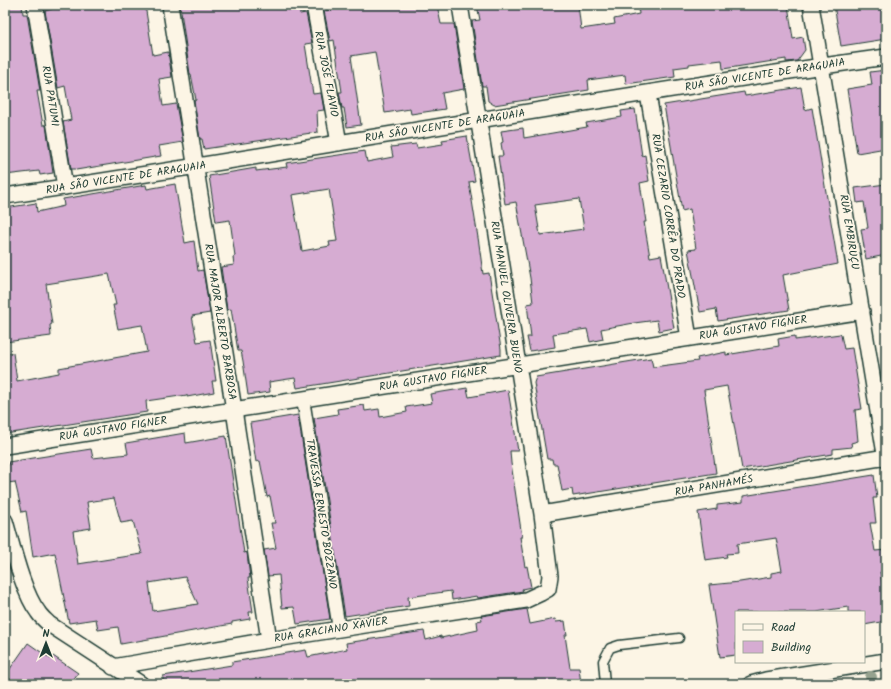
<svg xmlns="http://www.w3.org/2000/svg" width="891" height="689" viewBox="0 0 891 689" font-family="Kalam,sans-serif">
  <rect width="100%" height="100%" fill="#fcf5e5"/>
  <filter id="ink" filterUnits="userSpaceOnUse"><feTurbulence type="fractalNoise" baseFrequency=".025" numOctaves="2"/><feDisplacementMap in="SourceGraphic" scale="8" xChannelSelector="R" yChannelSelector="G"/><feConvolveMatrix kernelMatrix="1 2 1 2 8 2 1 2 1" color-interpolation-filters="sRGB"/></filter>
  <g filter="url(#ink)">
    <!-- building -->
    <path fill="#d6acd2" stroke="#1f3d34" fill-rule="evenodd" d="M5,5H22L23,14H27L40,91H37L43,125H46L53,173L40,175L39,171L5,175Z
      M51,5H145L153,55L168,52L172,77L159,79L163,106L176,104L183,142L159,146L161,156L76,170L75,169H71L63,122L71,120L65,86L58,88L45,11L52,9Z
      M180,5H299L300,14L306,13L312,43L305,44L313,94L321,93L324,110L317,111L318,132L204,149L202,139H200L194,101L196,100L191,74H190Z
      M337,5H437L441,24H454L464,89L442,93L445,109L411,114L410,109L385,113L375,52L351,56L361,125L347,127L344,108H342L339,92H342L334,40L330,41L324,11L337,9Z
      M477,5H559L562,7L578,5L581,29L615,24L614,19L639,14L638,5H788L793,39L803,37L805,50L797,61L786,62V59L723,69L722,60L689,64V66L674,68L675,77L626,84L625,75L588,80L589,90L494,105L488,101L486,86H482L472,21L480,20Z
      M834,5H886V39L841,46Z
      M886,70V148L857,153L847,89L872,85L870,72Z
      M801,87L805,110L812,108L838,264L783,275L789,310L718,321L716,309L700,312L688,250L696,249L690,209L682,211L664,105L744,92L745,96Z
      M635,109L642,156L645,155L649,181L640,183L646,222H644L650,257L661,255L674,328L659,331L657,320L634,323L601,329L603,339L590,342L587,329L553,334L555,347L530,351L527,337H531L527,304L533,303L530,278L516,202L505,204L498,156H503L501,143L503,142L501,131L523,128L524,138L587,127L586,123L622,117L621,111ZM579,199L584,229L540,235L535,205Z
      M467,136L475,181L469,182L479,244L483,274L489,273L501,349V355L297,388L295,378L269,382L270,392L248,395L243,361L241,351H238L231,309L227,310L221,267L234,265L233,257L235,256L230,220L216,222L209,176L256,168V171L287,167L286,163L365,151L367,162L393,157L391,147L416,144L417,148L443,144L442,140ZM329,189L337,241L329,242L330,246L302,251L292,195Z
      M175,184L185,243L194,241L198,271L203,270L210,313L192,316L197,342L210,340L216,381H212L214,392L187,397V395L146,401L147,412L5,434V353H13L17,381L59,373V368L147,352L142,325L118,329L113,305H116L109,274L46,284L52,324L50,325L51,336L5,342V208L36,203L37,212L64,206L63,199L146,185L147,189Z
      M886,184V255L866,259L861,229L868,228L864,202L857,203L855,188Z
      M840,334L841,335L844,349L852,348L862,409L855,410L858,441L851,443L852,447L833,449V454L742,469L727,386L704,390L716,473L573,496L572,489L562,491L557,464H553L552,459H547L534,383L536,377L651,358L653,367L698,361L697,358L726,352V355L779,346L778,339L795,336V340Z
      M467,388L469,397L508,390L518,451H510L511,463L522,537H520L525,567L527,566L531,587L522,589L523,591L478,598L477,596L452,600L451,591L408,597L409,606L345,616L314,418L338,414L337,409L364,405L365,411L379,409L380,417L407,412L406,407L432,403L430,394Z
      M298,415L330,619L297,624L294,607L282,608L279,575L268,576L264,550L276,548L271,523H275L270,496L267,497L260,461L256,462L250,423Z
      M185,433L186,443L226,436L244,553L247,552L250,578H248L253,612H249L250,619L232,622V624L121,644L118,627L98,630L96,619L69,623L55,553L33,557L26,511L22,512L15,482L7,483L5,474V465H9L8,462L91,449L93,458L128,454L126,443ZM114,498L121,523L133,521L142,554L78,564L73,531L91,528L87,502ZM185,577L198,604L153,611L149,583Z
      M874,475L877,498H873L876,523H870L875,551L886,550V571L880,572L886,601V621L864,625V612H848V607L816,612H736V655L720,657L709,585L740,582L771,577V573L782,571L776,538L737,544L738,553L726,554L727,557L705,560L698,512L717,509V505L743,502V496Z
      M527,609L530,624L555,619L556,622L565,621L567,635H565L570,668H579L581,684H163V676L232,665V662L306,650L308,657L347,649L346,643L424,631L426,640L441,636V638L478,630L477,621L482,620L481,616Z
      M28,643L51,659L53,656L78,673L70,684H5V676Z"/>
    <g fill="none" stroke-linecap="round" stroke-linejoin="round">
      <!-- service casing -->
      <g stroke="#1f3d34" stroke-width="11">
        <path id="service" d="M605,684L603,661L610,648L619,645L679,638"/>
      </g>
      <!-- pedestrian casing -->
      <g stroke="#1f3d34" stroke-width="15">
        <path id="pedestrian" d="M303,399L339,629"/>
      </g>
      <!-- minor casing -->
      <g stroke="#1f3d34" stroke-width="18">
        <path id="minor" d="M35,5L65,187
          M170,5L234,410L269,640
          M314,5L339,143
          M811,5L886,460
          M648,94L689,338
          M5,196C299,152 592,98 886,57
          M5,446L862,311
          M542,514L886,457
          M5,521C12,545 23,593 38,612C41,617 45,620 49,624L141,684
          M113,667L269,640L526,600L541,593L548,589L550,576L542,514L460,5
          M751,684L766,680L886,661"/>
      </g>
      <!-- service -->
      <use href="#service" stroke="#fcf5e5" stroke-width="8"/>
      <!-- pedestrian -->
      <use href="#pedestrian" stroke="#fcf5e5" stroke-width="12"/>
      <!-- minor -->
      <use href="#minor" stroke="#fcf5e5" stroke-width="15"/>
    </g>
    <!-- trees -->
    <circle fill="#96a28f" cx="871" cy="677" r="6"/>
  </g>
  <g text-anchor="middle" dominant-baseline="central" stroke-width="3.5" stroke-linejoin="round" paint-order="stroke">
    <!-- street labels -->
    <g font-size="11" fill="#1f3d34" stroke="#fcf5e5">
      <text transform="translate(326 74) rotate(79)">RUA JOSÉ FLAVIO</text>
      <text transform="translate(765 75) rotate(-9)">RUA SÃO VICENTE DE ARAGUAIA</text>
      <text transform="translate(50 96) rotate(81)">RUA PATUMI</text>
      <text transform="translate(445 126) rotate(-9)">RUA SÃO VICENTE DE ARAGUAIA</text>
      <text transform="translate(126 178) rotate(-9)">RUA SÃO VICENTE DE ARAGUAIA</text>
      <text transform="translate(668 216) rotate(81)">RUA CEZARIO CORRÊA DO PRADO</text>
      <text transform="translate(849 232) rotate(81)">RUA EMBIRUÇU</text>
      <text transform="translate(506 297) rotate(81)">RUA MANUEL OLIVEIRA BUENO</text>
      <text transform="translate(220 322) rotate(81)">RUA MAJOR ALBERTO BARBOSA</text>
      <text transform="translate(753 328) rotate(-9)">RUA GUSTAVO FIGNER</text>
      <text transform="translate(433 379) rotate(-9)">RUA GUSTAVO FIGNER</text>
      <text transform="translate(113 429) rotate(-9)">RUA GUSTAVO FIGNER</text>
      <text transform="translate(714 486) rotate(-10)">RUA PANHAMÉS</text>
      <text transform="translate(321 514) rotate(81)">TRAVESSA ERNESTO BOZZANO</text>
      <text transform="translate(331 630) rotate(-9)">RUA GRACIANO XAVIER</text>
    </g>
  </g>
  <!-- margin -->
  <rect width="891" height="689" fill="none" stroke="#fcf5e5" stroke-width="20"/>
  <rect x="10" y="10" width="871" height="669" fill="none" stroke="#1f3d34" stroke-width="1.5" filter="url(#ink)"/>
  <!-- legend -->
  <rect x="735" y="611" width="130" height="52" fill="#fcf5e5" stroke="#a4ab9e"/>
  <rect x="743" y="624" width="20" height="6" fill="#fcf5e5" stroke="#a4ab9e"/>
  <text x="771" y="631" font-size="12" fill="#1f3d34">Road</text>
  <rect x="743" y="641" width="20" height="12" fill="#d6acd2" stroke="#a4ab9e"/>
  <text x="771" y="651" font-size="12" fill="#1f3d34">Building</text>
  <!-- north arrow -->
  <g transform="translate(46 643)" stroke="#fcf5e5" stroke-width="3" paint-order="stroke">
  <path d="M0-3L7 15L0 10L-7 15Z" fill="#1f3d34"/>
  <text y="-6" font-size="11" font-weight="bold" text-anchor="middle" fill="#1f3d34">N</text>
  </g>
</svg>
